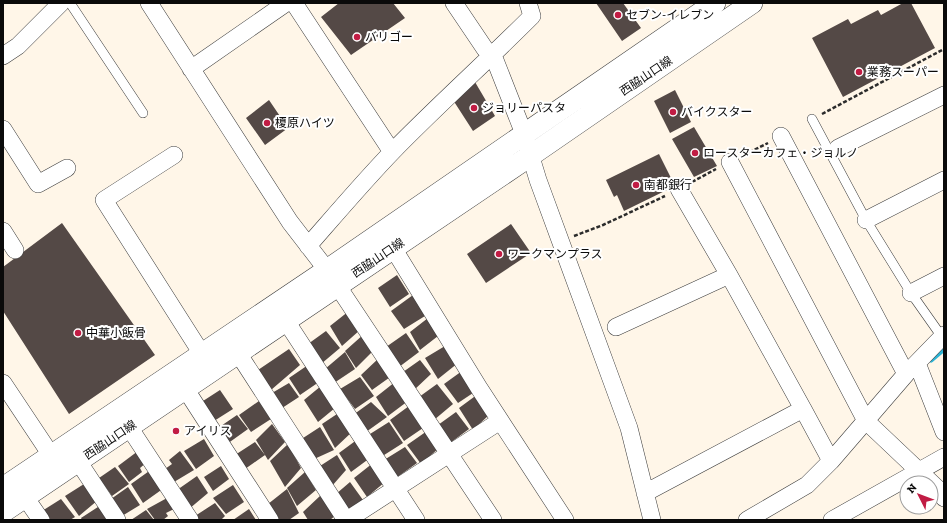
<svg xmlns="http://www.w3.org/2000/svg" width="947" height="523" viewBox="0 0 947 523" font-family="'Zilla Slab','Noto Sans JP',serif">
  <rect width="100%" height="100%" fill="#fff6e8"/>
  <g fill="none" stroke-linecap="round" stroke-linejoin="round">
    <!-- stream -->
    <path stroke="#2cb3d5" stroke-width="5" d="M931,360L944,349"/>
  </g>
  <!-- building -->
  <path fill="#544946" d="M339,3H393L405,18L351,55L321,17Z
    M596,3H623L641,28L622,41Z
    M903,3H911L935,48L843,97L812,38L848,19L851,24L878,10L881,15Z
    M475,82L495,116L473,131L453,100Z
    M675,90L691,122L670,133L654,101Z
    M269,100L288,128L265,145L246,118Z
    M694,127L717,166L694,177L672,139Z
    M659,154L675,186L624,211L617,195L614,197L606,180Z
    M62,223L155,355L69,414L3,311V267Z
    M511,224L531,253L486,283L467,254Z
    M397,275L409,294L390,307L378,288Z
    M413,295L425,316L404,329L391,311Z
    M349,311L360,330L342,346L330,326Z
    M428,318L438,336L420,350L410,332Z
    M326,331L340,348L321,364L308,344Z
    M406,333L419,352L399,367L386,347Z
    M364,334L374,350L356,368L345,351Z
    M445,346L458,363L438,379L425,358Z
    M289,349L300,365L271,390L258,370Z
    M345,352L355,369L334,383L325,369Z
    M379,358L393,375L372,390L361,375Z
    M420,360L431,374L413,391L403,372Z
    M308,365L319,382L300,395L289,378Z
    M462,371L476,391L458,403L444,384Z
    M360,377L374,396L355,409L340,389Z
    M395,382L408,401L388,416L376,397Z
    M289,383L299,397L279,410L272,393Z
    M437,384L453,404L434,420L419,397Z
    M321,386L335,408L318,422L304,400Z
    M220,390L233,409L214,421L203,401Z
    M478,394L490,414L473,430L459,408Z
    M259,401L271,419L251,432L239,415Z
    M371,402L387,417L366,432L353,415Z
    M409,406L423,428L404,441L390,420Z
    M340,412L353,431L335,448L322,424Z
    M456,412L469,429L450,443L438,425Z
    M237,415L248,429L227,444L218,428Z
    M389,422L403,443L381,457L370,434Z
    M272,424L285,442L268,460L256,440Z
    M320,427L334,450L312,460L300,440Z
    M427,431L439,448L421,464L407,445Z
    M204,439L214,456L196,469L184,451Z
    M358,439L370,458L351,472L339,453Z
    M255,442L265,455L245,469L235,455Z
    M288,444L301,468L285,487L270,461Z
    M405,447L417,463L396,478L384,460Z
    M138,451L147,462L140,468L142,472L129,482L118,466Z
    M180,451L194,470L174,482L165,469L172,464L169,460Z
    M337,455L346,470L332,486L320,466Z
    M373,463L385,482L367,497L354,478Z
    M221,466L229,479L213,491L204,477Z
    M115,467L129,484L112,496L99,478Z
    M152,469L164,488L143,503L131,484Z
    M305,472L316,490L297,506L287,488Z
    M197,476L208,493L189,509L177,490Z
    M350,482L363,500L346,514L336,494Z
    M84,484L98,500L79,516L65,496Z
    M233,485L244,502L226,514L213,498Z
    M128,487L140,505L122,516L111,499Z
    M287,489L299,513L289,520H277L268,504Z
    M321,495L335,516L330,520H308L303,512Z
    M167,498L174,509L166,513L168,516L163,520H155L147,509Z
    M61,499L75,517L70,520H48L42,511Z
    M215,503L225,516L221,520H197L195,516Z
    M101,505L111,520H82L81,518Z
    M249,509L256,520H233Z
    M146,510L154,520H131Z"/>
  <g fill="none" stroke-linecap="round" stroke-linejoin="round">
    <!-- service casing -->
    <g stroke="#3d3d3d" stroke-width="10">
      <path id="service" d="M70,3L143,113
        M812,119L866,220L911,293L942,337"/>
    </g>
    <!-- minor casing -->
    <g stroke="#3d3d3d" stroke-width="18">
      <path id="minor" d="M149,3L290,222L327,270L493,520
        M294,3L392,152
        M454,3L485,49L493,55L524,134L538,180L629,428L652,520
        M3,56L18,46L61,3
        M191,69L286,3
        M3,129L38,184L67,168
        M838,148L944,95
        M174,155L104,200L202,354
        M730,162L866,421L941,492L944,498
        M679,189L729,275L803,409
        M866,220L944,180
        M3,231L15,250
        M308,246C336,214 364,181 393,151C438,105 486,62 532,16L528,3
        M393,248L479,388L565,520
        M911,293L944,276
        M286,321L416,520
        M616,327L729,275
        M238,353L346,520
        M917,363L944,432
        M909,371L944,335
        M179,379L270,520
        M3,383L51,455
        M129,427L190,520
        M78,461L117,520
        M645,493L803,409L831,461
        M25,497L41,520
        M347,520L500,421
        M747,520L807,485L831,461L906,374L781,136
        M832,520L944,457"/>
    </g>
    <!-- tertiary casing -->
    <g stroke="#3d3d3d" stroke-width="22">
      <path id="tertiary" d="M3,488L327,270L715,3
        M3,512L530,156L752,3"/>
    </g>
    <!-- path -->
    <path stroke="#2c2c2c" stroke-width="2.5" stroke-dasharray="4 2" stroke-linecap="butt" d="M822,114L944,49
      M744,155L768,143
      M692,182L716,169
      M574,236L603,225L665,196"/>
    <!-- service -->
    <use href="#service" stroke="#fff" stroke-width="9"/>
    <!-- minor -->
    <use href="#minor" stroke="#fff" stroke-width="17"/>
    <!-- tertiary -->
    <use href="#tertiary" stroke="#fff" stroke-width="21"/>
  </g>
  <!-- markers -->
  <g fill="#c11c44" stroke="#fff" stroke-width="1.5">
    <circle cx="618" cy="15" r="4"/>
    <circle cx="357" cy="37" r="4"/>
    <circle cx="859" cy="72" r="4"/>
    <circle cx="474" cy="108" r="4"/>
    <circle cx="673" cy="112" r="4"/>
    <circle cx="267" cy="123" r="4"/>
    <circle cx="695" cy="153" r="4"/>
    <circle cx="636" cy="185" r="4"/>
    <circle cx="499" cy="254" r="4"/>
    <circle cx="78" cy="333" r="4"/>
    <circle cx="176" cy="431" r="4"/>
  </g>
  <g text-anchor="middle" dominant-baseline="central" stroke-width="4" stroke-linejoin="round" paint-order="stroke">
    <!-- poi labels -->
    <g font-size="12" fill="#0a0a0a" stroke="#fff" text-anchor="start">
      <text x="626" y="15">セブン-イレブン</text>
      <text x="365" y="37">バリゴー</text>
      <text x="867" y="72">業務スーパー</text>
      <text x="482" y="108">ジョリーパスタ</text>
      <text x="681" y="112">バイクスター</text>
      <text x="275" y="123">榎原ハイツ</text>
      <text x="703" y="153">ロースターカフェ・ジョルノ</text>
      <text x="644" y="185">南都銀行</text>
      <text x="507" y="254">ワークマンプラス</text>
      <text x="86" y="333">中華小飯骨</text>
      <text x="184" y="431">アイリス</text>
    </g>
    <!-- street labels -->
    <g font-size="12" fill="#0a0a0a" stroke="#fff">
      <text transform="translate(646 76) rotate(-34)">西脇山口線</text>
      <text transform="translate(378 258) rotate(-34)">西脇山口線</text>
      <text transform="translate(110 440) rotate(-34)">西脇山口線</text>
    </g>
  </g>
  <!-- border -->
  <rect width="947" height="523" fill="none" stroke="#0a0a0a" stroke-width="8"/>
  <!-- north arrow -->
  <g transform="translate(919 495) rotate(312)"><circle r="19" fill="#ffffff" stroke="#9d9d9d"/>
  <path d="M0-3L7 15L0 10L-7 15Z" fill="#c11c44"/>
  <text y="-6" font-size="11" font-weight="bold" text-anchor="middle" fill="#0a0a0a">N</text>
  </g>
</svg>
